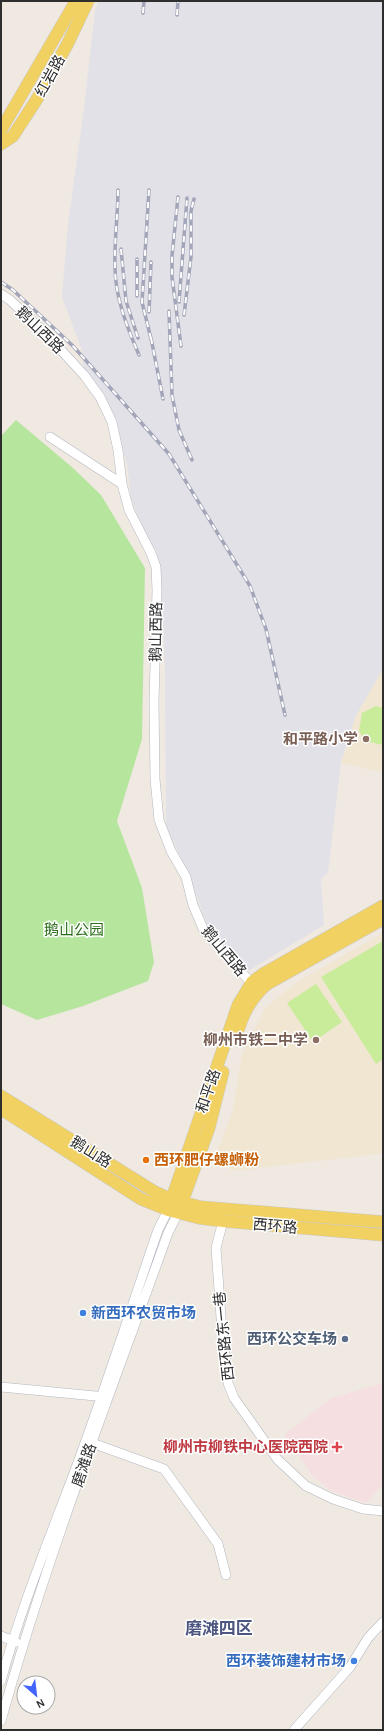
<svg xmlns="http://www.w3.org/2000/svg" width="384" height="1731" viewBox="0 0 384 1731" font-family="Karla,'Noto Sans SC',sans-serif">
  <rect width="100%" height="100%" fill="#efe9e1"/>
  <!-- industrial -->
  <path fill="#e3e1e8" d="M98,1H383V669L356,716L341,763L328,872L321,880L324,925L248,971L209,930L188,872L166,826L165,671L160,563L156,550L142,528L131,498L127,464L113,415L105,395L84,369L82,350L62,297L68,224L83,116L95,11Z"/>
  <!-- education -->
  <path fill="#f0e6d1" d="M383,669V772L341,763L356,716Z
    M383,933V1152L379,1154L231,1171L228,1160L215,1158L233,1110L242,1054L265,1008L297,982Z"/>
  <!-- medical -->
  <path fill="#f5dfe0" d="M383,1383V1484L366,1503L330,1490L312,1475L284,1435L331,1398Z"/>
  <!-- green -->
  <path fill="#b6e59e" d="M16,420L73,468L101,495L145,568L142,739L117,821L142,888L154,962L148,981L83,1006L37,1020L1,1004V436Z"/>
  <!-- pitch -->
  <path fill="#c9ec9a" d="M376,706L383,708V745L366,741L359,731L362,713Z
    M383,941V1059L376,1064L321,977Z
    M316,984L342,1022L313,1042L287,1003Z"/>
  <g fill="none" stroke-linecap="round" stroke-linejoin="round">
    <!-- minor casing -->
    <g stroke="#b4b7c1" stroke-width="10">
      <path id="minor" d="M1,294L10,300L48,336L84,375L100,397L112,422L118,450L122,484L129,510L151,553L156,567L157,590L154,702L155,779L159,820L171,851L186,877L193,905L204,931L255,987
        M50,437L122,484
        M223,1221L216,1248L222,1331L228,1383L234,1398L278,1460L306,1486L333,1499L363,1509L383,1511
        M1,1387L106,1397
        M92,1443L164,1469L218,1544L226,1575
        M1,1636L16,1642
        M1,1681C21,1607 50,1537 77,1465C106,1387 131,1308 158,1230L168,1210
        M1,1721C47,1555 110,1395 168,1233L178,1213
        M294,1730L350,1667L368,1638L383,1622"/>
    </g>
    <!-- major casing -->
    <g stroke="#c9c9c9" stroke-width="13">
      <path id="major" d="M1,130L76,1
        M1,144L13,136L37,99L68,43L88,1
        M239,1028C244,1011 253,996 267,984L383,919
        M1,1096L155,1192L173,1200L201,1207L383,1222
        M1,1109L141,1199L168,1210L199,1218L223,1221L383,1235
        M169,1207L238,1005L252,982L263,974L383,906
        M180,1208L209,1128L223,1072"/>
    </g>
    <!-- minor -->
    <use href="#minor" stroke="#fff" stroke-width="9"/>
    <!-- major -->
    <use href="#major" stroke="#f2d163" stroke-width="12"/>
    <!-- rail casing -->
    <g stroke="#a3a6b8" stroke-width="3.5">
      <path id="rail" d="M143,13L144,1
        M177,15L178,1
        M118,190C118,216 114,241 115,267C115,297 127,327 139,355
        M149,190L142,302L152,343
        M178,197L172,256V277L181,346
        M121,249L126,301L138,338
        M1,282L13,290L73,346L169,454L250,586L266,629L285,715
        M137,296V259
        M179,302L187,198
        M169,311L172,395L179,430L192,460
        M149,312L151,262
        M184,315L191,257V211L194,199
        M151,338L163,399"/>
    </g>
    <!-- rail -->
    <use href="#rail" stroke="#fff" stroke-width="2" stroke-dasharray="6" stroke-linecap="butt"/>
  </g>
  <!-- markers -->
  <g fill="#8d6e63" stroke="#fff" stroke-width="1.5">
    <circle cx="366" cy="739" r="4"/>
    <circle cx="316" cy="1040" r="4"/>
  </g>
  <circle fill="#e8710a" stroke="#fff" stroke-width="1.5" cx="146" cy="1160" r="4"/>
  <g fill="#3f7fe0" stroke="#fff" stroke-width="1.5">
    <circle cx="83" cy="1313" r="4"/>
    <circle cx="354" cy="1661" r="4"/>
  </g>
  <circle fill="#5c6f8a" stroke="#fff" stroke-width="1.5" cx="345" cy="1339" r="4"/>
  <path fill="#e0444e" stroke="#fff" stroke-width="1.5" d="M335 1441h4v4h4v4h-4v4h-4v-4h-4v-4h4z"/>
  <g text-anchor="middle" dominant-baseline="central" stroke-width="3" stroke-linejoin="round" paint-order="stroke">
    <!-- street labels -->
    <g font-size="15" fill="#2e2e2e" stroke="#fff">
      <text transform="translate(50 76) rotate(-61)">红岩路</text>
      <text transform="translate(40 330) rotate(44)">鹅山西路</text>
      <text transform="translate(156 632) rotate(-89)">鹅山西路</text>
      <text transform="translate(224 951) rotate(50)">鹅山西路</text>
      <text transform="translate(208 1091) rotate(-71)">和平路</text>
      <text transform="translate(91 1152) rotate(32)">鹅山路</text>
      <text transform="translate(275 1226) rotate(5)">西环路</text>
      <text transform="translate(224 1336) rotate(-96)">西环路东一巷</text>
      <text transform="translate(84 1465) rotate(-71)">磨滩路</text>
    </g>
    <!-- education labels -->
    <g font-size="15" font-weight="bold" fill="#785e54" stroke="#fff" text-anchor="end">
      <text x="358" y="739">和平路小学</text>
      <text x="308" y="1040">柳州市铁二中学</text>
    </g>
    <!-- park labels -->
    <g font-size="15" fill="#2c6e1b" stroke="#fff">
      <text x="74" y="930">鹅山公园</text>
    </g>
    <!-- food labels -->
    <g font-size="15" font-weight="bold" fill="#c56008" stroke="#fff" text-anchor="start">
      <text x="154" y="1160">西环肥仔螺蛳粉</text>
    </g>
    <!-- shop labels -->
    <g font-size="15" font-weight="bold" fill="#366cbe" stroke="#fff" text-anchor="start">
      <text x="91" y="1313">新西环农贸市场</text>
      <text x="346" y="1661" text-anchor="end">西环装饰建材市场</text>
    </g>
    <!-- service labels -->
    <g font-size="15" font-weight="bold" fill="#4e5e75" stroke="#fff" text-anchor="end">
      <text x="337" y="1339">西环公交车场</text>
    </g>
    <!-- health labels -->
    <g font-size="15" font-weight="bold" fill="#be3a42" stroke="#fff" text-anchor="end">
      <text x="328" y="1447">柳州市柳铁中心医院西院</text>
    </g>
    <!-- quarter labels -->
    <g font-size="17" font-weight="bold" fill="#4d5680" stroke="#fff">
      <text x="219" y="1628">磨滩四区</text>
    </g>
  </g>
  <!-- border -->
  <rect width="384" height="1731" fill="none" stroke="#2e2e2e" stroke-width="4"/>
  <!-- north arrow -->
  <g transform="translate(36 1695) rotate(152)"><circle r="19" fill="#ffffff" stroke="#ababab"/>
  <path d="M0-3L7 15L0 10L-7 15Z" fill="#4264fb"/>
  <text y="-6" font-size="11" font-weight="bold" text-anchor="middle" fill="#2e2e2e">N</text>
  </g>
</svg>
